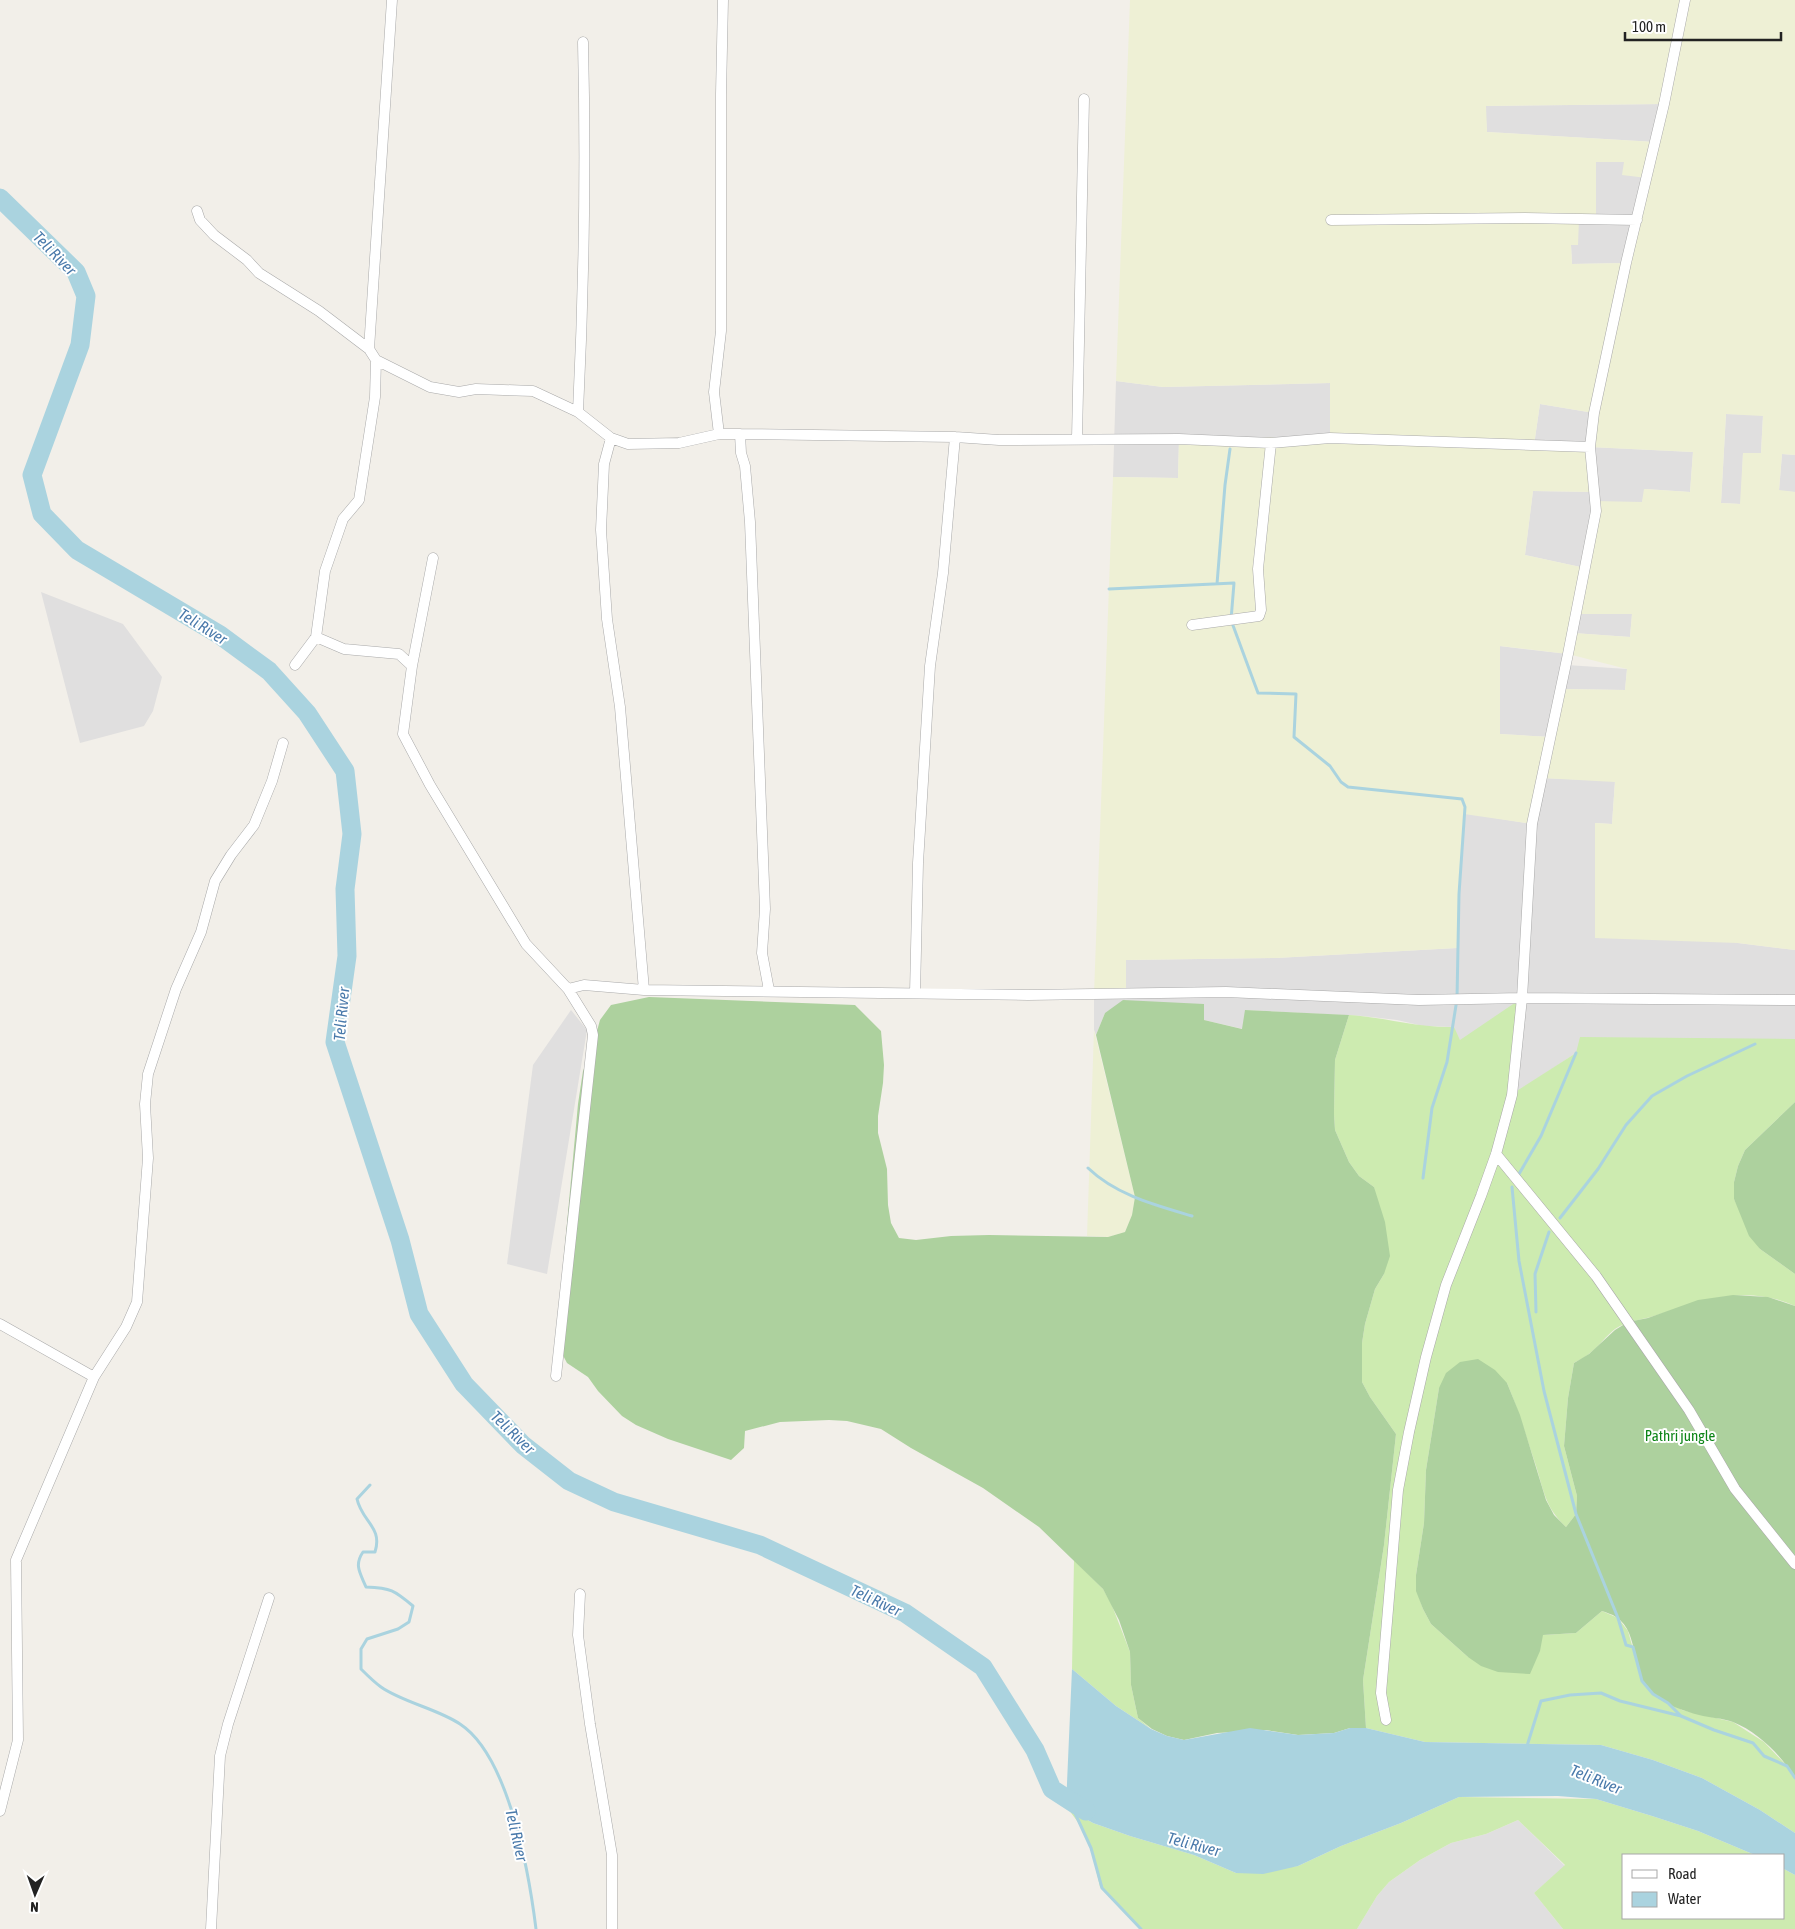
<svg xmlns="http://www.w3.org/2000/svg" width="1795" height="1929" viewBox="0 0 1795 1929" font-family="'Asap Condensed',sans-serif">
  <rect width="100%" height="100%" fill="#f2efe9"/>
  <!-- residential -->
  <path fill="#e0dfdf" d="M1664,104L1655,142L1487,132L1485,106Z
    M1596,162H1624L1647,178L1626,263L1572,264L1571,245L1578,219H1596Z
    M1116,381L1163,387L1330,383V438L1290,437L1179,440L1178,478L1113,477Z
    M1540,404L1594,413L1590,447L1693,452L1690,492L1645,489L1642,503L1585,568L1525,555L1533,491L1594,492L1534,445Z
    M1726,414L1763,415L1761,453H1743L1741,504L1721,503Z
    M1782,454L1795,455V492L1779,491Z
    M41,592L123,624L162,677L153,711L144,726L80,743Z
    M1576,614H1632L1630,637L1573,633Z
    M1499,646L1568,654L1567,665L1627,669L1625,690L1561,689L1550,737L1500,734Z
    M1542,778L1615,781L1612,824L1595,823L1738,943L1795,950V1039H1611L1576,1053L1512,1095L1460,1040L1453,1027L1423,1026L1397,1020L1363,1016L1246,1010L1243,1029L1204,1020V1004L1105,1013L1096,1035L1094,1030V994L1126,960L1276,958L1457,948L1464,813L1532,824Z
    M571,1010L587,1030L547,1274L507,1264L533,1065Z
    M1518,1820L1565,1866L1534,1893L1563,1929H1357L1377,1896L1389,1882L1420,1860L1451,1843L1486,1834Z"/>
  <!-- farmland -->
  <path fill="#eef0d5" fill-rule="evenodd" d="M1130,0H1795V455L1782,454L1779,490L1795,492V950L1738,943L1595,938V823L1612,824L1615,782L1542,778L1532,824L1464,814L1457,948L1276,958L1126,960V993L1094,994L1113,477L1178,478L1179,439L1290,437L1330,438V383L1163,387L1116,381ZM1664,104L1655,142L1487,132L1486,106ZM1596,162H1624L1622,175L1647,178L1626,263L1572,264L1571,245H1578L1579,219H1596ZM1540,404L1594,413L1590,447L1534,445ZM1726,414L1763,416L1761,453H1743L1740,504L1721,503ZM1590,447L1693,452L1690,492L1644,489L1642,502L1595,501L1585,568L1525,555L1533,491L1594,492ZM1576,614H1632L1630,637L1573,633ZM1500,646L1568,654L1627,669L1625,690L1561,689L1550,737L1500,734Z
    M1094,1030L1135,1197L1132,1215L1125,1232L1109,1237L1087,1236Z"/>
  <!-- grass -->
  <path fill="#cdebb0" d="M1522,998L1512,1094L1576,1053L1580,1037L1795,1039V1102L1745,1150L1738,1166L1734,1182V1199L1760,1249L1795,1274V1306C1746,1284 1702,1300 1654,1316C1641,1320 1627,1321 1615,1329C1606,1336 1599,1346 1590,1353C1586,1357 1579,1360 1574,1363L1568,1398L1564,1446L1577,1496L1576,1514L1566,1527C1544,1506 1544,1490 1535,1463C1526,1436 1518,1409 1507,1383L1439,1388L1426,1470L1424,1523L1416,1575L1417,1591L1423,1609L1431,1624L1468,1657L1543,1635L1576,1633L1602,1611L1618,1618L1628,1631L1642,1681L1682,1710L1733,1722L1764,1742L1787,1766L1795,1778V1833L1760,1810L1702,1778L1653,1760L1601,1745L1425,1742L1366,1728L1363,1680L1384,1545L1396,1434L1370,1397L1362,1382V1343L1365,1324L1375,1289L1384,1274L1374,1187L1359,1176L1349,1162L1335,1130L1334,1114L1335,1060L1349,1015C1384,1017 1418,1028 1454,1027L1460,1040Z
    M1074,1560L1103,1589L1111,1603L1130,1652L1131,1685L1138,1718L1151,1729L1116,1706L1072,1669Z
    M1459,1797L1596,1799L1652,1816L1698,1831L1755,1855H1624V1918H1784V1869L1795,1875V1929H1563L1534,1893L1565,1865L1518,1820L1486,1834L1451,1843L1420,1860L1389,1882L1377,1896L1357,1929H1141L1100,1887L1091,1848L1083,1829L1066,1806L1075,1813L1093,1823L1130,1836L1194,1855L1236,1873L1298,1866L1341,1846L1401,1823Z"/>
  <!-- forest -->
  <path fill="#add19e" d="M649,997L855,1005L881,1031L884,1065L883,1083L878,1116V1133L887,1169L888,1205L891,1223L899,1238L916,1240L951,1236L989,1235L1108,1237L1125,1232L1132,1215L1135,1197L1096,1035L1105,1013L1123,1000L1204,1004V1020L1242,1029L1245,1010L1349,1015L1335,1060L1334,1114L1335,1130L1349,1162L1359,1176L1374,1187L1385,1222L1390,1256L1384,1274L1375,1289L1365,1324L1362,1343V1382L1370,1397L1396,1434L1384,1545L1363,1680L1366,1728H1350L1334,1733L1298,1735L1266,1730L1217,1733L1184,1740L1167,1736L1152,1729L1138,1718L1131,1685L1130,1652L1119,1620L1103,1589L1039,1527L983,1488L911,1448L881,1429L847,1421L829,1420L780,1422L745,1431L744,1448L731,1460L668,1439L636,1425L622,1416L598,1391L588,1377L567,1363L556,1342L578,1104L583,1071L591,1053L600,1020L611,1005Z
    M1795,1102V1274L1760,1249L1749,1236L1734,1199V1182L1738,1166L1745,1150Z
    M1733,1295L1768,1297L1795,1306V1778C1781,1755 1758,1732 1733,1722C1723,1718 1710,1718 1699,1715C1684,1711 1666,1705 1654,1695C1629,1676 1641,1632 1616,1617C1612,1614 1607,1613 1602,1611L1576,1633L1543,1635L1540,1651L1530,1674L1498,1672L1481,1666L1468,1657L1431,1624L1423,1609L1416,1591V1575L1424,1523L1426,1470L1439,1388L1446,1373L1460,1362L1478,1359L1495,1370L1507,1383L1520,1415L1546,1500L1554,1515L1566,1527L1576,1514L1577,1496L1564,1446L1568,1398L1574,1363L1589,1354L1615,1330L1628,1322L1648,1318L1698,1300Z"/>
  <!-- water -->
  <path fill="#aad3df" d="M1072,1669L1116,1706L1151,1729L1167,1736L1184,1740L1250,1728L1298,1735L1334,1733L1350,1728H1366L1425,1742L1601,1745L1653,1760L1702,1778L1760,1810L1795,1833V1875L1784,1869V1855H1755L1698,1831L1652,1816L1596,1799L1558,1796L1459,1797L1401,1823L1341,1846L1298,1866L1263,1874L1236,1873L1194,1855L1130,1836L1093,1823L1075,1813L1066,1806Z"/>
  <g fill="none" stroke-linecap="round" stroke-linejoin="round">
    <!-- stream -->
    <path stroke="#aad3df" stroke-width="3" d="M1217,584L1225,485L1230,449
      M1109,589L1234,583L1231,620L1258,693L1296,694L1294,737L1330,766L1341,782L1348,787L1462,799L1465,807L1459,894L1457,999L1447,1062L1432,1108L1423,1178
      M1088,1168C1116,1195 1155,1205 1192,1216
      M1519,1174L1541,1136L1576,1053
      M1512,1187L1519,1261L1544,1391L1576,1514L1618,1618L1626,1645L1633,1647L1642,1681L1653,1694L1668,1703L1681,1716L1714,1730L1753,1743L1764,1756L1787,1766L1795,1778
      M1560,1218L1598,1169L1626,1125L1652,1096L1687,1076L1755,1044
      M1536,1312L1535,1274L1549,1232
      M370,1485L357,1499C362,1522 383,1527 375,1552H363C354,1565 360,1573 366,1587C391,1588 394,1590 413,1606L409,1622L398,1629L367,1639L361,1649V1669C367,1675 374,1682 381,1687C402,1702 438,1709 460,1724C509,1756 529,1873 536,1929
      M1527,1746L1541,1701L1570,1695L1601,1693L1620,1701L1681,1716
      M1074,1811L1091,1848L1102,1888L1141,1929"/>
    <!-- river -->
    <path stroke="#aad3df" stroke-width="19" d="M0,198L76,272L86,296L80,345L32,475L42,514L77,550L220,635L269,671L307,713L345,771L352,834L345,889L347,956L335,1042L400,1240L419,1314L464,1384L523,1445L569,1481L614,1502L760,1545L905,1613L983,1667L1035,1750L1052,1789L1086,1811"/>
    <!-- minor casing -->
    <g stroke="#a9a9a9" stroke-width="11">
      <path id="minor" d="M392,0L369,349L376,360L430,387L459,392L476,389L533,391L578,412L611,438L628,444L679,443L719,434H740L955,437L999,440L1179,439L1271,443L1330,438L1590,447
        M1685,0L1664,104L1626,263L1594,413L1590,447L1596,511L1568,654L1532,824L1522,998L1795,1000
        M197,211L200,220L214,235L247,260L259,273L319,311L369,349
        M1331,220L1525,218L1637,220
        M578,412C584,289 586,165 583,42
        M719,434L714,392L721,331V94L723,0
        M740,434L741,453L745,466L750,522L765,909L762,953L769,990
        M611,438L604,464L601,530L607,619L620,707L644,990
        M1077,439L1084,99
        M1192,625L1259,616L1261,610L1258,569L1271,443
        M316,637L344,649L399,654L412,666L403,734L430,785L526,944L568,989
        M295,665L316,637L325,571L343,519L359,500L375,397L376,360
        M412,666L433,558
        M915,993L918,863L930,666L943,573L955,437
        M1496,1154L1596,1276L1689,1410L1735,1489L1795,1564
        M0,1324L94,1377
        M556,1376L593,1035L591,1026L568,989L584,985L644,990L1028,995L1226,992L1419,1000L1522,998L1512,1095L1496,1154L1481,1196L1446,1285L1426,1357L1409,1432L1398,1490L1381,1693L1386,1720
        M580,1594L578,1635L590,1724L612,1855V1929
        M0,1811L18,1740L16,1560L94,1377L126,1327L137,1302L148,1158L145,1104L148,1074L176,989L201,932L215,881L231,855L254,825L272,781L283,743
        M211,1929L220,1756L228,1724L269,1598"/>
    </g>
    <!-- minor -->
    <use href="#minor" stroke="#fff" stroke-width="10"/>
  </g>
  <g text-anchor="middle" dominant-baseline="central" stroke-width="4" stroke-linejoin="round" paint-order="stroke">
    <!-- park labels -->
    <g font-size="15" fill="#0c8416" stroke="#fff">
      <text x="1680" y="1435">Pathri jungle</text>
    </g>
    <!-- water labels -->
    <g font-size="16" font-style="italic" fill="#4a7aab" stroke="#fff">
      <text transform="translate(55 253) rotate(46)">Teli River</text>
      <text transform="translate(203 626) rotate(32)">Teli River</text>
      <text transform="translate(341 1014) rotate(-85)">Teli River</text>
      <text transform="translate(513 1432) rotate(44)">Teli River</text>
      <text transform="translate(876 1600) rotate(25)">Teli River</text>
      <text transform="translate(1596 1779) rotate(22)">Teli River</text>
      <text transform="translate(517 1835) rotate(77)">Teli River</text>
      <text transform="translate(1194 1844) rotate(15)">Teli River</text>
    </g>
  </g>
  <!-- legend -->
  <rect x="1622" y="1854" width="162" height="65" fill="#ffffff" stroke="#a7a7a7"/>
  <rect x="1632" y="1870" width="25" height="8" fill="#ffffff" stroke="#a7a7a7"/>
  <text x="1668" y="1879" font-size="15" fill="#222222">Road</text>
  <rect x="1632" y="1892" width="25" height="15" fill="#aad3df" stroke="#a7a7a7"/>
  <text x="1668" y="1904" font-size="15" fill="#222222">Water</text>
  <!-- north arrow -->
  <g transform="translate(35 1894) rotate(182)" stroke="#ffffff" stroke-width="4" paint-order="stroke">
  <path d="M0-4L9 19L0 12L-9 19Z" fill="#222222"/>
  <text y="-8" font-size="14" font-weight="bold" text-anchor="middle" fill="#222222">N</text>
  </g>
  <!-- scale -->
  <path d="M1625 32v8h156v-8" fill="none" stroke="#222222" stroke-width="2.5"/>
  <text x="1632" y="32" font-size="15" fill="#222222" stroke="#ffffff" stroke-width="4" paint-order="stroke">100 m</text>
</svg>
